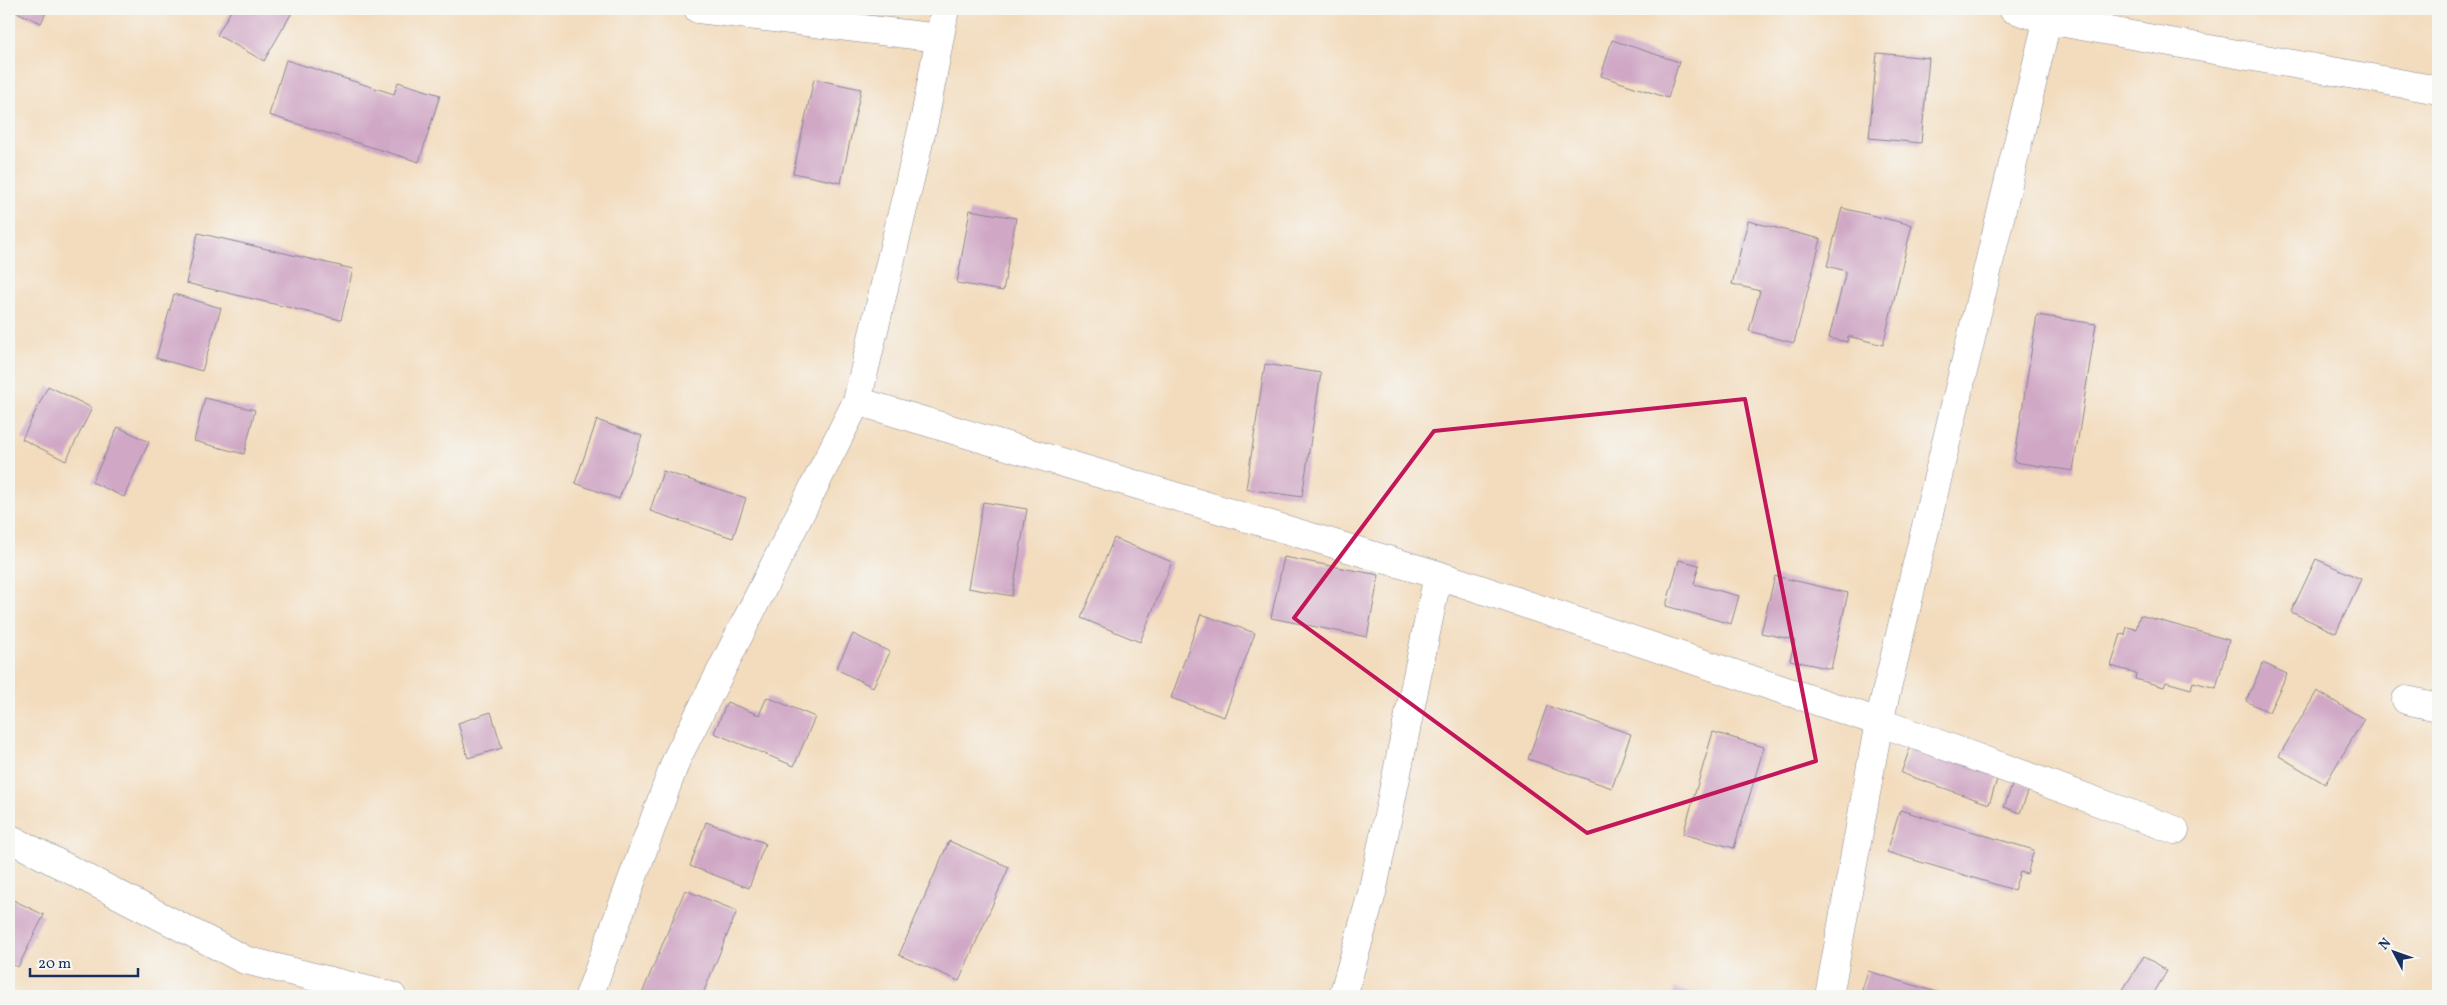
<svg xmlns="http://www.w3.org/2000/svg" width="2447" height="1005" viewBox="0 0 2447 1005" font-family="Vollkorn,serif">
  <rect width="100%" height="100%" fill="#f6f6f2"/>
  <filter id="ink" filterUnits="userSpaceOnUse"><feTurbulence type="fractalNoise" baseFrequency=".02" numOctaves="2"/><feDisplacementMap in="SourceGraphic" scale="10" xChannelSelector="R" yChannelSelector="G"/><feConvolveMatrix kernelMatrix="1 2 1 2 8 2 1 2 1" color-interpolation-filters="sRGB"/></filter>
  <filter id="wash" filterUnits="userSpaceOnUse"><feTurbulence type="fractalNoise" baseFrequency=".0096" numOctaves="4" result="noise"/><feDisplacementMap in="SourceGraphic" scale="20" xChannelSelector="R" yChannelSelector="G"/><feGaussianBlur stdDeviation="1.12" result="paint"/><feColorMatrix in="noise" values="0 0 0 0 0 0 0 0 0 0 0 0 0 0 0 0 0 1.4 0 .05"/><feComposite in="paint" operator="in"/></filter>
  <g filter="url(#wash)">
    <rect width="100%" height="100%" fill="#f3dcbd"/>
    <g id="blocks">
      <!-- building -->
      <path fill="#d0a8c6" d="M10,9H48L41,23Z
        M232,9H294L264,61L217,35Z
        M1612,40L1679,62L1668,98L1601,76Z
        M1877,53L1929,58L1921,143L1869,138Z
        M286,60L394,94L398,82L440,95L419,162L269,115Z
        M814,79L861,89L841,183L793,173Z
        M1842,208L1912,225L1883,345L1848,336L1847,342L1829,338L1846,271L1827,266Z
        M970,210L1016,218L1003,291L957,283Z
        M1748,221L1821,239L1794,343L1749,331L1760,291L1732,284Z
        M198,233L353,269L341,320L186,283Z
        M174,294L221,308L202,371L156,358Z
        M2037,315L2096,324L2073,471L2014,462Z
        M1265,364L1321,373L1302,497L1246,489Z
        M48,386L92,408L66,461L22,439Z
        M205,398L255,410L244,454L194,441Z
        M597,420L642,436L619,499L575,483Z
        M118,427L149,442L124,497L92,482Z
        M663,471L746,498L733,538L650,511Z
        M983,502L1027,509L1012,596L968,588Z
        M1114,538L1172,562L1140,642L1081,618Z
        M1284,557L1379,575L1367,637L1271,618Z
        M2316,559L2361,579L2336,633L2291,612Z
        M1679,560L1699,565L1694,584L1739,596L1731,624L1666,606Z
        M1775,576L1848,593L1831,669L1790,660L1795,640L1761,633Z
        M1201,614L1255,633L1224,717L1171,698Z
        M2140,615L2229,640L2216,688L2193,682L2191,689L2166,682L2164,687L2135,679L2136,673L2111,666L2121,634L2125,635L2127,627L2136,629Z
        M853,634L890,652L873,687L836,669Z
        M2263,663L2287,674L2269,712L2246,701Z
        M2317,691L2364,719L2325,784L2279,756Z
        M767,697L815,717L794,766L714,733L727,702L759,715Z
        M1547,706L1631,734L1612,788L1528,759Z
        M491,712L502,748L468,758L458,723Z
        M1713,732L1764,747L1734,848L1683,834Z
        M1913,740L2000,771L1989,804L1901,773Z
        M2014,780L2030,787L2020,813L2004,807Z
        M1900,810L2034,850L2027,874L2020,872L2014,890L1887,852Z
        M706,822L765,843L749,888L690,866Z
        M949,841L1009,867L959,981L899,955Z
        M685,890L737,911L702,996H641Z
        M9,898L44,915L18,967L9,963Z
        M2144,956L2167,971L2152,996H2119Z
        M1868,971L1949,996H1860Z
        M1675,988L1699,996H1672Z"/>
    </g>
  </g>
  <g filter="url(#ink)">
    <use href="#blocks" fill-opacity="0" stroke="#87868e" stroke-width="1"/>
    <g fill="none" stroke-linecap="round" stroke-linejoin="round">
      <!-- street casing -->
      <g stroke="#87868e" stroke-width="29">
        <path id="street" d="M698,9L939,38
          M2013,9L2048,20L2438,90
          M857,401L1438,575L1879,722L2175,830
          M2406,700L2438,707
          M9,838L245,960L392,996
          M589,996L677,758L857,401L925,117L945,9
          M1343,996L1372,893L1438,575
          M1829,996L1879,722L2050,9"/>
      </g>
      <!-- street -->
      <use href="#street" stroke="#fff" stroke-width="28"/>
    </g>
  </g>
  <!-- marked area -->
  <path fill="none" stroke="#c2185b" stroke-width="4" stroke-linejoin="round" d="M1745,399L1816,761L1587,833L1294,618L1434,431Z"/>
  <!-- margin -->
  <rect width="2447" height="1005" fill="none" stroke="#f6f6f2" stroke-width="30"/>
  <!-- north arrow -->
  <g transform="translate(2394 952) rotate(311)" stroke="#f6f6f2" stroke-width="4" paint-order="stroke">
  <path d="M0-4L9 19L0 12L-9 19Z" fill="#1b2f5e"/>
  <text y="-8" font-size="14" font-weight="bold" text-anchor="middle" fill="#1b2f5e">N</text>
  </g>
  <!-- scale -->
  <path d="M30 968v8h108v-8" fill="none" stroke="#1b2f5e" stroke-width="2.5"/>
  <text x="38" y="968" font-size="15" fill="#1b2f5e" stroke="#f6f6f2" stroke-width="4" paint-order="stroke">20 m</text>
</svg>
